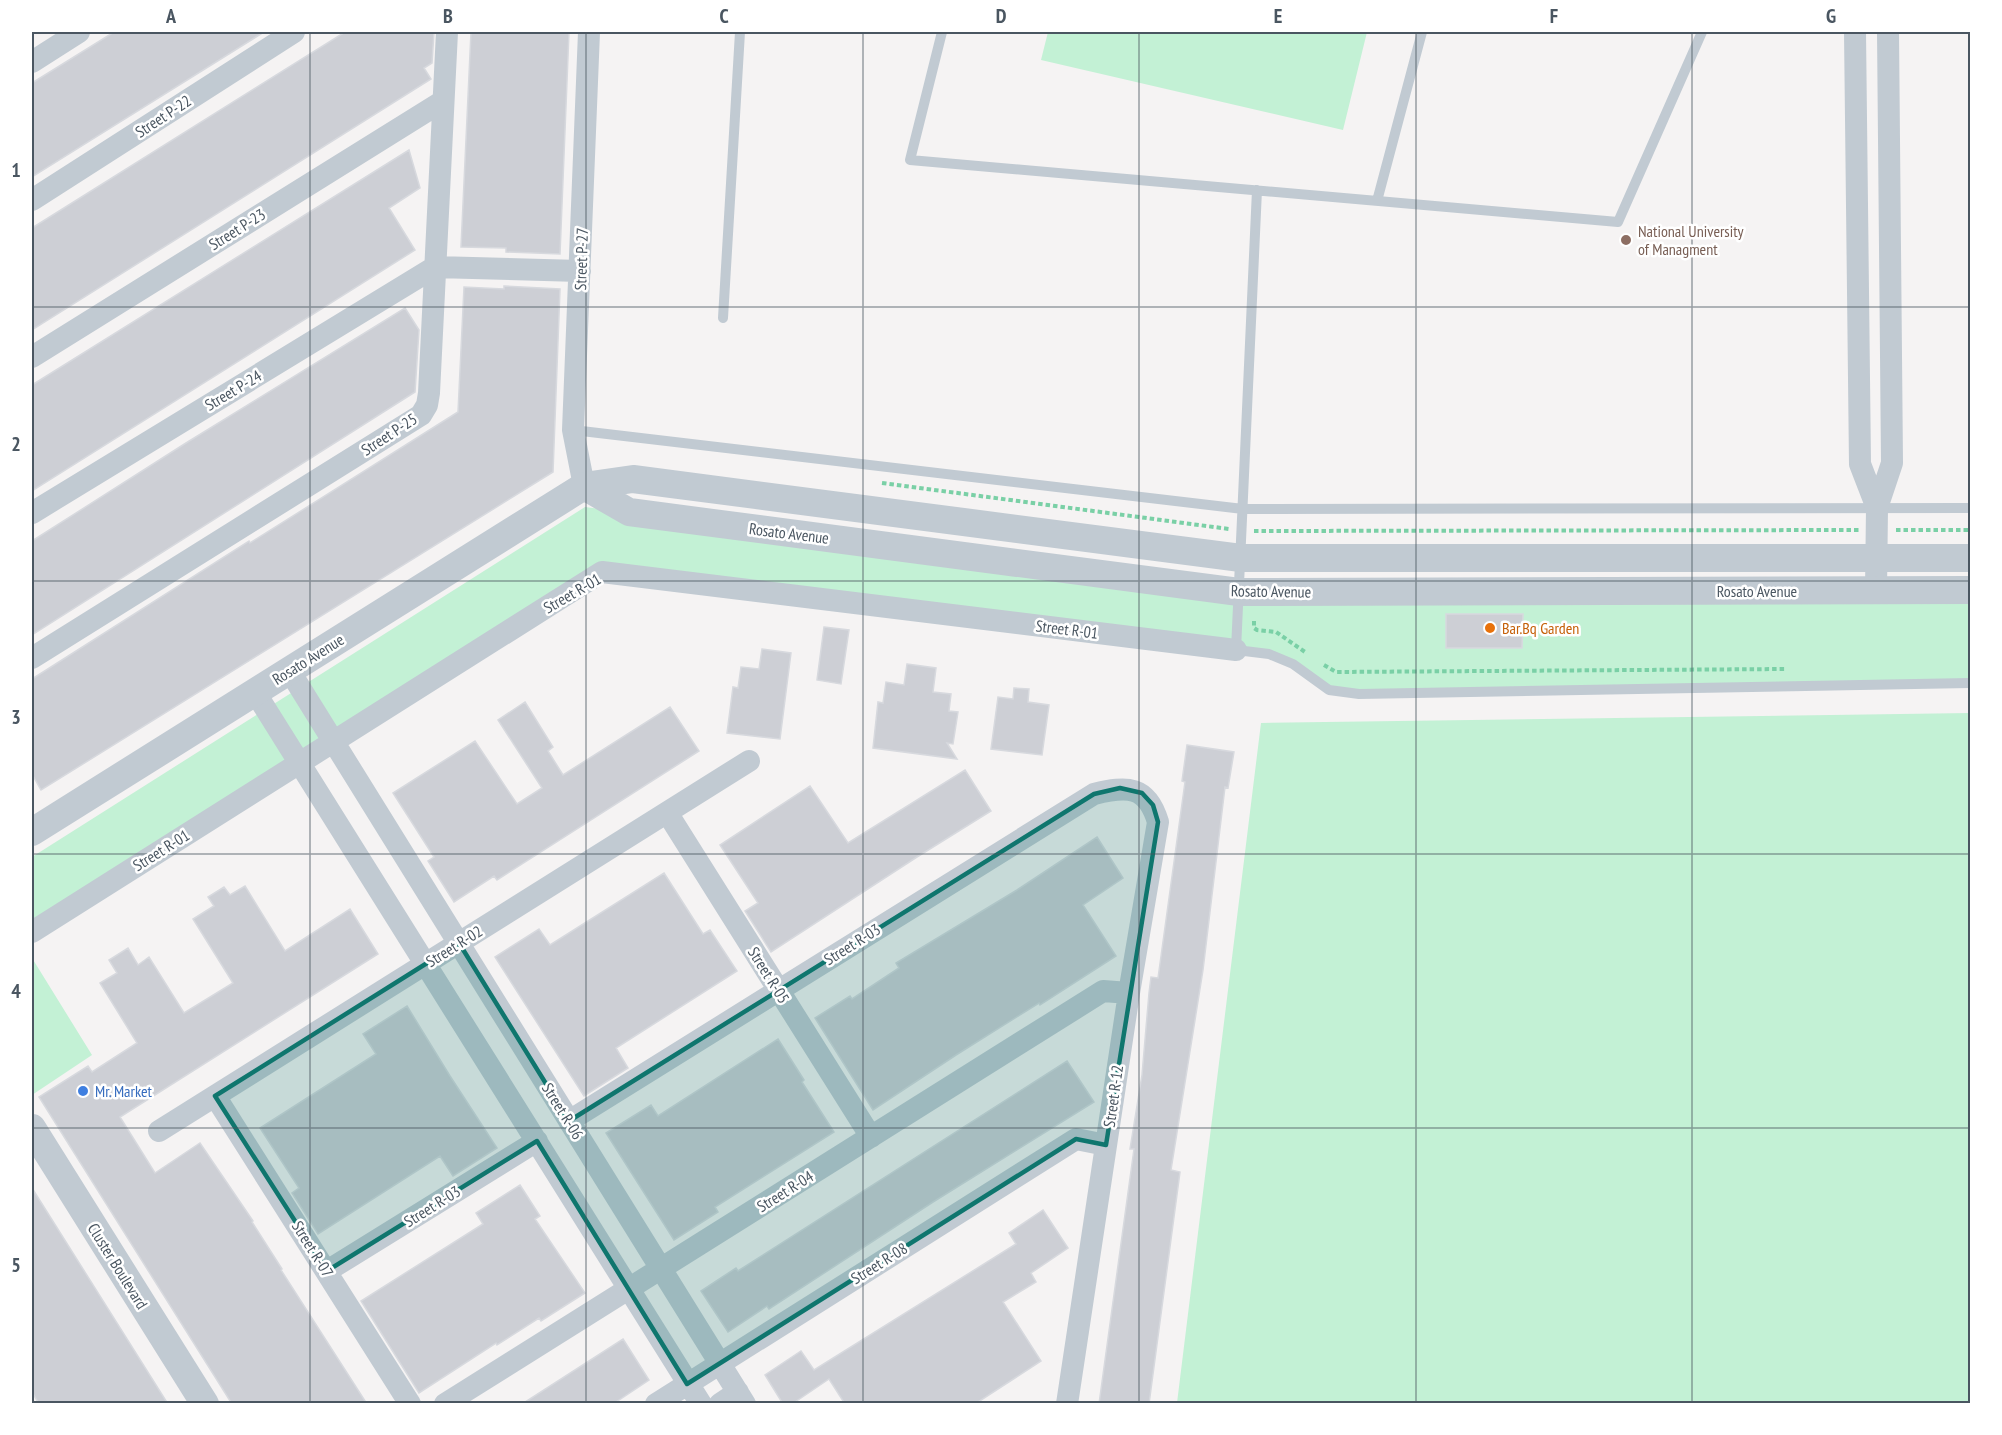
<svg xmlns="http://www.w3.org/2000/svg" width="2002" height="1435" viewBox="0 0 2002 1435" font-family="'PT Sans Narrow',sans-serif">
  <rect width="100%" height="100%" fill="#f5f3f3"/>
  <!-- green -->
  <path fill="#c3f1d5" d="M1048,32H1367L1343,130L1041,60Z
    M585,507L1239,592L1970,590V683L1329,690L1269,654L602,572L32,932V857Z
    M1970,713V1403H1177L1261,723Z
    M32,958L92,1055L32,1095Z"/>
  <!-- building -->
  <path fill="#cdcfd5" stroke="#d7d9de" stroke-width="1.5" d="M114,32H264L32,177V83Z
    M345,32H434L432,63L424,68L431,79L32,330V228Z
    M471,32H569L560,254L506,252V248L461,247Z
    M409,150L420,188L389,208L415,250L32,491V385Z
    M504,286L560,289L553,472L41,790L32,774V679L249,541L250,543L458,412L464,287L504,289Z
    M405,308L419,330L415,392L32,635V541L186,443Z
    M1446,614H1523L1522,648H1446Z
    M824,627L849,630L841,684L817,680Z
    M762,649L791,653L780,739L727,733L733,687L738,688L741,667L759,669Z
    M907,664L936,668L933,692L951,694L949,711L958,712L953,744L947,743L957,759L873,748L878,702L883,703L886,682L904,685Z
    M1014,688L1029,689L1028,702L1049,705L1042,755L991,749L998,697L1013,699Z
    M525,702L553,747L548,751L563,775L670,707L699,751L497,880L494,876L454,902L428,861L434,857L393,793L475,741L517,804L542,788L498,720Z
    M1187,745L1234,752L1228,788L1225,787L1203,970L1171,1170L1180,1172L1149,1404H1099L1134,1149H1130L1142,1075L1149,993L1151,977L1158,978L1185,782L1182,781Z
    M965,770L991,811L917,857L771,952L745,911L758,903L720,845L810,786L848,843Z
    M1097,837L1123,878L1083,905L1116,956L1040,1005L1039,1003L956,1055L873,1110L815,1018L850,996L852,999L899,968L896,963L1017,890Z
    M664,873L703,934L710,930L737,971L616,1048L628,1068L584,1096L495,957L539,929L550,945Z
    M245,886L285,951L350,909L378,954L120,1117L155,1173L200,1143L253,1221L252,1222L282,1269L281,1270L367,1404H232L39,1097L88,1066L92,1072L137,1043L100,983L117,973L109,960L128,948L138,965L149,957L184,1013L233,983L193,919L214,906L208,897L224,887L230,895Z
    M407,1006L450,1076L497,1148L453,1176L440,1156L318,1234L292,1193L299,1188L260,1128L376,1054L363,1034Z
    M778,1039L804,1080L802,1082L834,1132L715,1207L718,1212L674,1240L606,1133L651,1105L658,1116Z
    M1067,1061L1094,1102L933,1202L769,1309L767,1306L728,1332L701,1291L736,1268L738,1271Z
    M520,1185L540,1216L535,1219L585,1293L541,1321L539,1318L497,1345L496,1343L419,1393L361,1301L483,1224L476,1213Z
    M32,1188L168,1404H39L32,1392Z
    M1043,1210L1068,1248L1031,1273L1036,1282L1003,1302L1041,1361L975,1404H845L829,1379L792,1404H783L765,1375L801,1351L814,1370L1016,1244L1009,1233Z
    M623,1339L649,1380L613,1404H522Z"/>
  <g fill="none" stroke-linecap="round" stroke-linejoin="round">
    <!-- path -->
    <path stroke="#7ad0a6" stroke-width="4" stroke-dasharray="4.5 3" stroke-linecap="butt" d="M882,483L1229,529
      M1896,530H1970
      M1254,531L1859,530
      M1254,621V628L1257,630L1276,632L1305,652
      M1324,665L1336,672L1785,669"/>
    <!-- service -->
    <path stroke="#c1cad2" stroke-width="10" d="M942,32L910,160L1618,222L1702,32
      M1257,190L1236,650L1269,654L1293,664L1329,690L1359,694L1970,683
      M1377,201L1422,32
      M723,318L740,32
      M573,430L1243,509L1970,508"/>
    <!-- minor -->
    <path stroke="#c1cad2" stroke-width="22" d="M1855,32L1860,464L1877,508
      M32,62L79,32
      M32,200L294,32
      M32,357L443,101
      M584,486L573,430L589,32
      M32,513L435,267L580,271
      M1876,591L1877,508L1892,463L1888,32
      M32,658L421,415L427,405L429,393L447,32
      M289,670L745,1404
      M255,692L701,1404
      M668,814L871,1137
      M32,932L602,572L1236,650
      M215,1096L410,1404
      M569,1121L1094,794C1127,786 1147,785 1158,822L1129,993L1067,1404
      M159,1131L749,761
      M327,1271L537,1141
      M445,1404L1103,991L1129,993
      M656,1404L1076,1139L1106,1145
      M720,1404L738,1392"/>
    <!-- tertiary -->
    <path stroke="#c1cad2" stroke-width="28" d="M584,486L629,512L1239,592L1970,590
      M32,832L584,486L633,479L1241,558H1970
      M32,1128L205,1404"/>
  </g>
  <!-- marked area -->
  <path fill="#0f766e" fill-opacity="0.2" stroke="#0f766e" stroke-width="4.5" stroke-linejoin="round" d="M1120,788L1142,793L1153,805L1158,822L1106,1145L1076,1139L687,1384L537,1141L327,1271L215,1096L459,943L569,1121L1094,794Z"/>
  <!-- grid -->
  <path fill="none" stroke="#4a5661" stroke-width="1.5" stroke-opacity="0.55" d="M310,32V1404M586,32V1404M863,32V1404M1139,32V1404M1416,32V1404M1692,32V1404M32,307H1970M32,581H1970M32,854H1970M32,1128H1970"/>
  <!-- markers -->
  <circle fill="#8d6e63" stroke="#fff" stroke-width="2" cx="1626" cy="240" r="6"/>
  <circle fill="#e8710a" stroke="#fff" stroke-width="2" cx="1490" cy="628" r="6"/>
  <circle fill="#3f7fe0" stroke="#fff" stroke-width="2" cx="83" cy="1091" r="6"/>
  <g text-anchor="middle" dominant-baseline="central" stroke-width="5" stroke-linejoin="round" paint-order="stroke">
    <!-- street labels -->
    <g font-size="16" fill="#4a5661" stroke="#fff">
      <text transform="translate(163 116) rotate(-33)">Street P-22</text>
      <text transform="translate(237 229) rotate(-32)">Street P-23</text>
      <text transform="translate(581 259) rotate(-88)">Street P-27</text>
      <text transform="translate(233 390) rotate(-31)">Street P-24</text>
      <text transform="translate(389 434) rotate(-33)">Street P-25</text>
      <text transform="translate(789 533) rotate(7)">Rosato Avenue</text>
      <text transform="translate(1271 591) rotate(1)">Rosato Avenue</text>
      <text x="1757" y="591">Rosato Avenue</text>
      <text transform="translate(572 593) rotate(-30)">Street R-01</text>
      <text transform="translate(1067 629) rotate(7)">Street R-01</text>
      <text transform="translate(308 659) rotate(-32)">Rosato Avenue</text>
      <text transform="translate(161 850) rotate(-32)">Street R-01</text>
      <text transform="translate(852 944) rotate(-32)">Street R-03</text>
      <text transform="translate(454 946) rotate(-32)">Street R-02</text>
      <text transform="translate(769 975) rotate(58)">Street R-05</text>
      <text transform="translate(1113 1096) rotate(-82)">Street R-12</text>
      <text transform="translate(563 1111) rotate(58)">Street R-06</text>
      <text transform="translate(785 1191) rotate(-32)">Street R-04</text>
      <text transform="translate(432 1206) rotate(-32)">Street R-03</text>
      <text transform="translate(313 1249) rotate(58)">Street R-07</text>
      <text transform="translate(879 1263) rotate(-32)">Street R-08</text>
      <text transform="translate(118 1266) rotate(58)">Cluster Boulevard</text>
    </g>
    <!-- education labels -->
    <g font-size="16" fill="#785e54" stroke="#fff" text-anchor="start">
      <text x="1638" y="231">National University<tspan x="1638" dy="18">of Managment</tspan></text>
    </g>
    <!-- food labels -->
    <g font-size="16" fill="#c56008" stroke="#fff" text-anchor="start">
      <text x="1502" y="628">Bar.Bq Garden</text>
    </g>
    <!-- shop labels -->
    <g font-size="16" fill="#366cbe" stroke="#fff" text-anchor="start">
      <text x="95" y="1091">Mr. Market</text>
    </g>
  </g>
  <!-- border -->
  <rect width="2002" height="1435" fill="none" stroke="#ffffff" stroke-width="66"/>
  <rect x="33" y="33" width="1936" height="1369" fill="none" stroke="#4a5661" stroke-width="2"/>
  <g font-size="20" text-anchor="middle" font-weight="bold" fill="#4a5661">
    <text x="171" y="23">A</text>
    <text x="448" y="23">B</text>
    <text x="724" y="23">C</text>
    <text x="1001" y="23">D</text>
    <text x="1278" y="23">E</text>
    <text x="1554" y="23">F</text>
    <text x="1831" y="23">G</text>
    <text x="16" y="177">1</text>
    <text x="16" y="451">2</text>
    <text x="16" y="724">3</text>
    <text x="16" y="998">4</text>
    <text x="16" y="1272">5</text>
  </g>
</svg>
